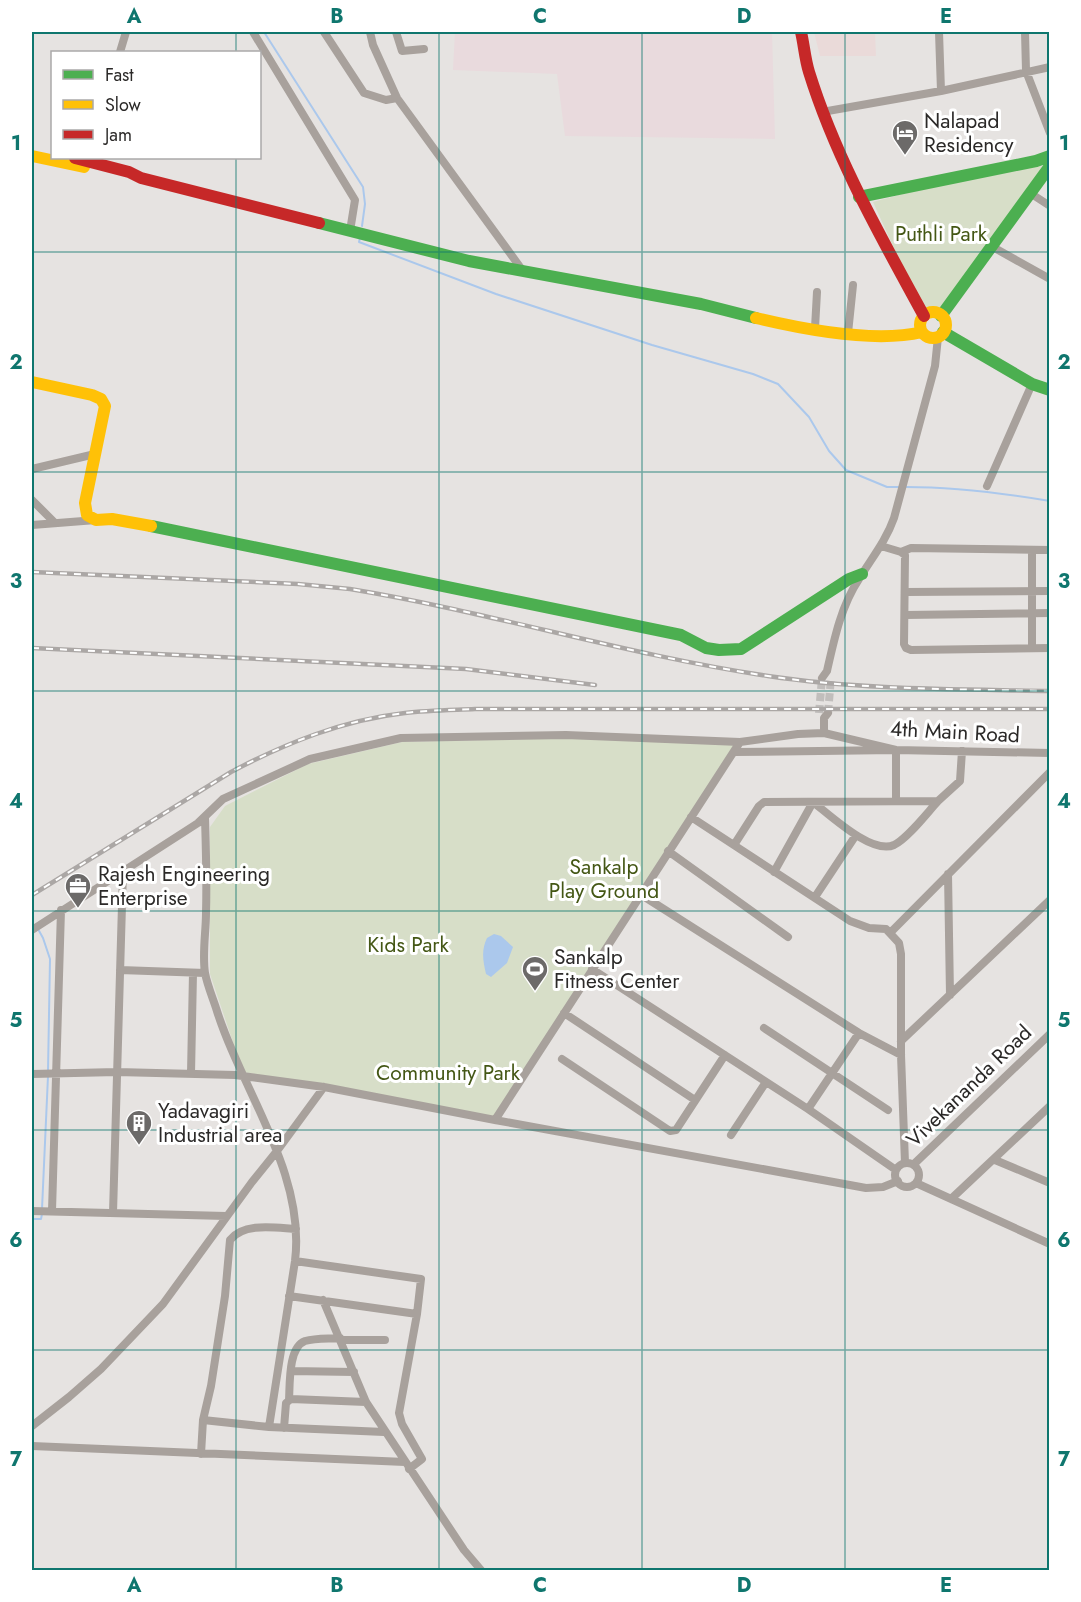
<svg xmlns="http://www.w3.org/2000/svg" width="1081" height="1602" viewBox="0 0 1081 1602" font-family="Jost,sans-serif">
  <rect width="100%" height="100%" fill="#e6e3e1"/>
  <!-- commercial -->
  <path fill="#eadad9" d="M814,32H875L876,56H820Z"/>
  <!-- industrial -->
  <path fill="#e9dadd" d="M455,32H772L775,139L565,136L557,74L453,70Z"/>
  <!-- green -->
  <path fill="#d7dec8" d="M1048,155L1049,158L938,313L931,312L924,314L873,202Z
    M566,738L734,745L493,1117L243,1072L210,974V827L225,806L308,764L402,742Z"/>
  <!-- water -->
  <path fill="#abc8ec" d="M494,934L501,936L513,947L507,963L491,977L486,974C483,961 481,950 487,938Z"/>
  <g fill="none" stroke-linecap="round" stroke-linejoin="round">
    <!-- stream -->
    <path stroke="#abc8ec" stroke-width="2" d="M264,32L363,187L365,204L362,226
      M360,238L359,242L496,294L652,345L753,374L778,384L809,417L829,451L846,470L887,487H901
      M906,487C955,487 1002,493 1050,501
      M38,929L43,938L50,959L48,1071
      M42,1209L48,1076
      M32,1219H41L42,1214"/>
    <!-- street-tunnel -->
    <path stroke="#c1bebc" stroke-width="8" stroke-dasharray="8 4" stroke-linecap="butt" d="M819,713L822,678
      M828,713L831,678"/>
    <!-- street -->
    <path stroke="#a8a19c" stroke-width="8" d="M253,32L355,200L350,231
      M324,32L364,93L386,100L397,98
      M370,32L373,45L397,98L523,271
      M396,32L402,51L424,49
      M939,32L941,91
      M1025,32L1026,71L1050,133
      M120,52L126,32
      M822,112L941,91L1050,67
      M1030,193L1050,206
      M991,246L1050,279
      M815,328L817,292
      M848,333L853,285
      M32,469L95,454
      M987,486L1032,384
      M32,500L55,523
      M32,525L96,520
      M881,546L901,552L905,555L904,644L906,648L911,650L1050,648
      M1032,550V648
      M901,552L911,548L1050,550
      M906,592L1050,591
      M905,615L1050,613
      M822,678L827,671C834,640 841,606 859,579C871,559 886,541 894,518L935,366L938,337
      M824,733L896,750L1050,753
      M734,752L896,750V801
      M691,817L850,921L869,928L886,929L899,943L901,954V1055L905,1163
      M205,818C206,850 207,881 206,913C206,932 202,954 205,973C207,984 212,996 216,1008C241,1090 306,1172 295,1261L269,1427
      M734,845L759,806L764,802L938,801L960,781L962,751
      M668,851L788,937
      M774,872L813,802C830,815 872,855 894,845C908,838 927,813 938,801
      M948,874L950,995
      M640,894L859,1033L901,1055
      M815,897L856,835
      M32,930L198,823L223,799L310,759L401,738L566,735L740,742
      M890,933L1050,772
      M592,969L808,1109L896,1170
      M120,970L205,973
      M564,1013L695,1100
      M764,1028L888,1110
      M901,1041L1050,900
      M562,1059L670,1131L676,1130L725,1055
      M32,1074L117,1072L235,1075L324,1087L495,1120L866,1188L883,1187L898,1181
      M191,1074L193,973
      M808,1109L859,1033
      M495,1120L740,742L798,734L824,733V718L828,713
      M731,1135L766,1082
      M995,1160L1050,1183
      M895 1175a12 12 0 1 1 24 0a12 12 0 1 1-24 0Z
      M914,1164L1050,1034
      M916,1183L1050,1244
      M951,1199L1050,1106
      M32,1211L226,1216
      M52,1211L61,910
      M113,1213L123,871
      M295,1261L421,1279L417,1314L399,1413L402,1424L422,1459L409,1469
      M289,1296L417,1314
      M323,1300L366,1402L464,1550L481,1570
      M341,1340H385
      M291,1371L354,1372
      M289,1400C290,1385 288,1347 305,1341C316,1338 329,1339 340,1338
      M203,1420L269,1427L384,1432
      M32,1426L69,1397L101,1369L163,1304L252,1182L277,1151L324,1087
      M284,1428L286,1403L291,1399L366,1402
      M32,1446L405,1462
      M201,1454L203,1420L211,1386L225,1296L230,1240C244,1222 276,1228 296,1229"/>
    <!-- fast -->
    <path stroke="#4caf50" stroke-width="12" d="M859,197L1036,161L1050,156
      M319,223L469,261L701,304L756,318
      M941,316L1050,166
      M943,332L1032,384L1050,390
      M151,526L681,635L706,648L719,650L741,649L849,579L862,574"/>
    <!-- slow -->
    <path stroke="#ffc107" stroke-width="12" d="M32,156L84,167
      M920 325a13 13 0 1 1 26 0a13 13 0 1 1-26 0Z
      M756,318C802,329 876,343 922,332
      M32,382L92,395L101,399L105,406L85,503L87,515L96,520L112,519L151,526"/>
    <!-- jam -->
    <path stroke="#c62828" stroke-width="12" d="M801,32C804,45 805,59 809,72C836,159 881,237 924,316
      M75,158L129,172L141,178L319,223"/>
    <!-- rail casing -->
    <g stroke="#aba7a5" stroke-width="4.5">
      <path id="rail" d="M32,572L298,584L350,589C490,612 627,655 768,676C861,690 956,689 1050,691
        M32,648L466,669L595,685
        M32,895L231,772C286,743 343,720 405,713C428,710 452,710 475,709H1050"/>
    </g>
    <!-- rail -->
    <use href="#rail" stroke="#fff" stroke-width="2" stroke-dasharray="7" stroke-linecap="butt"/>
  </g>
  <!-- grid -->
  <path fill="none" stroke="#0f766e" stroke-width="1.5" stroke-opacity="0.55" d="M236,32V52M439,32V1570M642,32V1570M845,32V1570M236,158V1570M32,252H1050M32,472H1050M32,691H1050M32,911H1050M32,1130H1050M32,1350H1050"/>
  <!-- icons -->
  <defs>
    <g id="hotel-pin" transform="scale(1.35)"><path d="M0 17L-7.5 6A9.5 9.5 0 1 1 7.5 6Z" fill="#6c6a69" stroke="#fff"/><path d="M-6-4.5h1.5V1H6V5H4.5V3h-9V5H-6ZM-4 0a1.8 1.8 0 1 1 3.6 0ZM.5 0V-2.5h3Q6-2.5 6 0Z" fill="#fff"/></g>
    <g id="office-pin" transform="scale(1.35)"><path d="M0 17L-7.5 6A9.5 9.5 0 1 1 7.5 6Z" fill="#6c6a69" stroke="#fff"/><path d="M-6-3h4V-5.5h4V-3h4V5H-6ZM-1-4.5V-3h2v-1.5ZM-6 0V1H6V0Z" fill="#fff"/></g>
    <g id="stadium-pin" transform="scale(1.35)"><path d="M0 17L-7.5 6A9.5 9.5 0 1 1 7.5 6Z" fill="#6c6a69" stroke="#fff"/><path d="M0-5a6.5 5 0 1 0 0 10a6.5 5 0 1 0 0-10ZM-3.5-1.8h7v3.6h-7Z" fill="#fff"/></g>
    <g id="building-pin" transform="scale(1.35)"><path d="M0 17L-7.5 6A9.5 9.5 0 1 1 7.5 6Z" fill="#6c6a69" stroke="#fff"/><path d="M-4-6H4V6H1V3H-1V6H-4ZM-2.5-4.3h1.7v1.8h-1.7ZM.8-4.3h1.7v1.8H.8ZM-2.5-1h1.7V.8h-1.7ZM.8-1h1.7V.8H.8Z" fill="#fff"/></g>
  </defs>
  <g fill-rule="evenodd">
    <use href="#hotel-pin" x="905" y="133"/>
    <use href="#office-pin" x="78" y="886"/>
    <use href="#stadium-pin" x="535" y="969"/>
    <use href="#building-pin" x="139" y="1123"/>
  </g>
  <g text-anchor="middle" dominant-baseline="central" stroke-width="6" stroke-linejoin="round" paint-order="stroke">
    <!-- poi labels -->
    <g font-size="21" fill="#2b2928" stroke="#fff" text-anchor="start">
      <text x="924" y="121">Nalapad<tspan x="924" dy="24">Residency</tspan></text>
      <text x="98" y="874">Rajesh Engineering<tspan x="98" dy="24">Enterprise</tspan></text>
      <text x="554" y="957">Sankalp<tspan x="554" dy="24">Fitness Center</tspan></text>
      <text x="158" y="1111">Yadavagiri<tspan x="158" dy="24">Industrial area</tspan></text>
    </g>
    <!-- park labels -->
    <g font-size="21" fill="#445715" stroke="#fff">
      <text x="941" y="234">Puthli Park</text>
      <text x="604" y="867">Sankalp<tspan x="604" dy="24">Play Ground</tspan></text>
      <text x="408" y="945">Kids Park</text>
      <text x="448" y="1073">Community Park</text>
    </g>
    <!-- street labels -->
    <g font-size="21" fill="#2b2928" stroke="#fff">
      <text transform="translate(955 732) rotate(3)">4th Main Road</text>
      <text transform="translate(969 1086) rotate(-44)">Vivekananda Road</text>
    </g>
  </g>
  <!-- border -->
  <rect width="1081" height="1602" fill="none" stroke="#ffffff" stroke-width="66"/>
  <!-- legend -->
  <rect x="51" y="51" width="210" height="108" fill="#ffffff" stroke="#aaa9a9" stroke-width="1.5"/>
  <rect x="63" y="70" width="30" height="9" fill="#4caf50" stroke="#aaa9a9" stroke-width="1.5"/>
  <text x="105" y="81" font-size="18" fill="#2b2928">Fast</text>
  <rect x="63" y="100" width="30" height="9" fill="#ffc107" stroke="#aaa9a9" stroke-width="1.5"/>
  <text x="105" y="111" font-size="18" fill="#2b2928">Slow</text>
  <rect x="63" y="130" width="30" height="9" fill="#c62828" stroke="#aaa9a9" stroke-width="1.5"/>
  <text x="105" y="141" font-size="18" fill="#2b2928">Jam</text>
  <rect x="33" y="33" width="1015" height="1536" fill="none" stroke="#0f766e" stroke-width="2"/>
  <g font-size="20" text-anchor="middle" font-weight="bold" fill="#0f766e">
    <text x="134" y="23">A</text>
    <text x="337" y="23">B</text>
    <text x="540" y="23">C</text>
    <text x="744" y="23">D</text>
    <text x="946" y="23">E</text>
    <text x="16" y="150">1</text>
    <text x="1064" y="150">1</text>
    <text x="16" y="369">2</text>
    <text x="1064" y="369">2</text>
    <text x="16" y="588">3</text>
    <text x="1064" y="588">3</text>
    <text x="16" y="808">4</text>
    <text x="1064" y="808">4</text>
    <text x="16" y="1027">5</text>
    <text x="1064" y="1027">5</text>
    <text x="16" y="1247">6</text>
    <text x="1064" y="1247">6</text>
    <text x="16" y="1466">7</text>
    <text x="1064" y="1466">7</text>
    <text x="134" y="1592">A</text>
    <text x="337" y="1592">B</text>
    <text x="540" y="1592">C</text>
    <text x="744" y="1592">D</text>
    <text x="946" y="1592">E</text>
  </g>
</svg>
